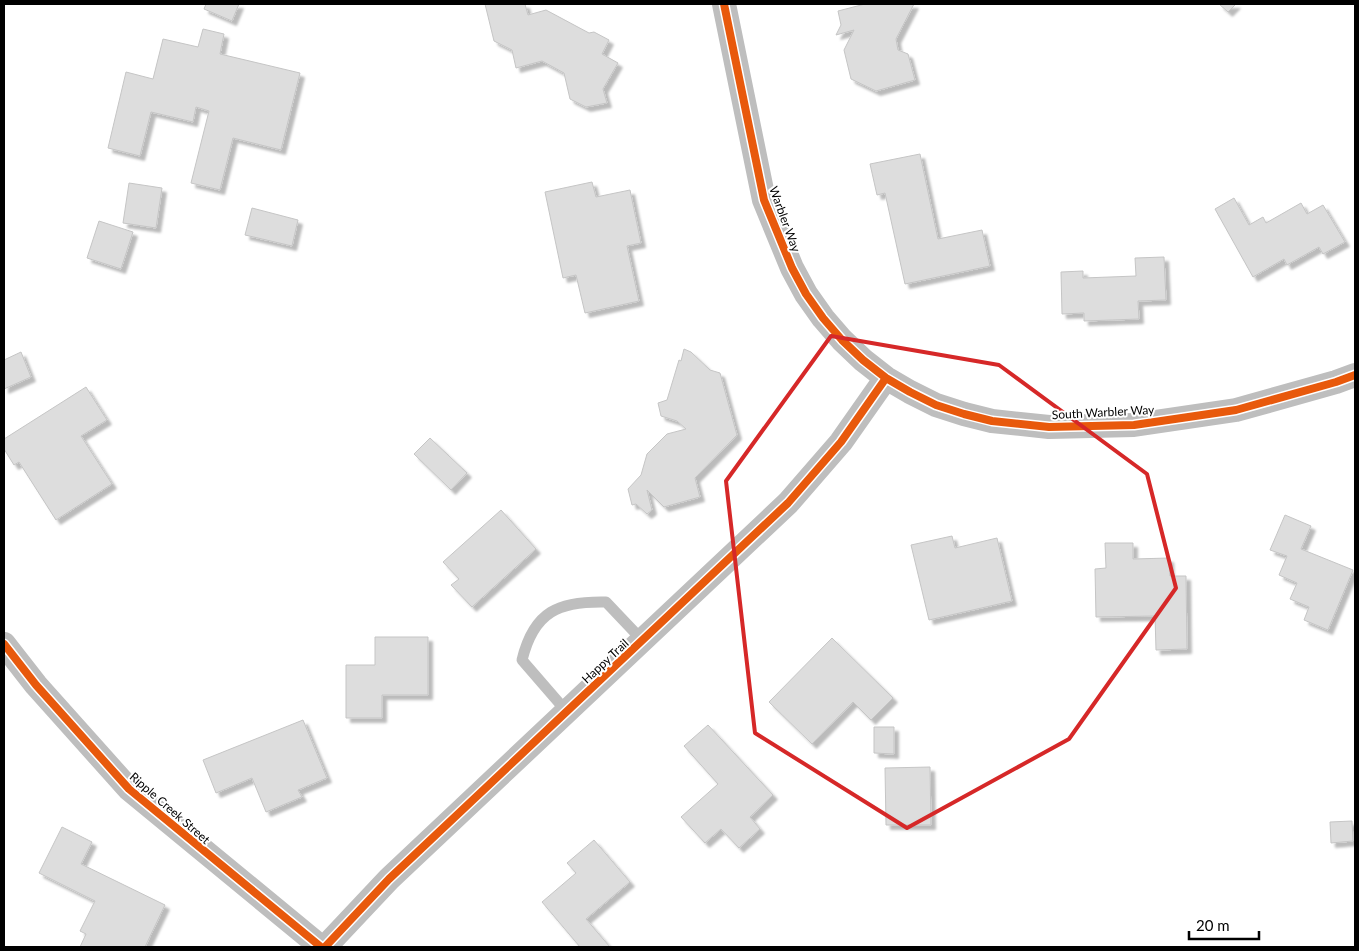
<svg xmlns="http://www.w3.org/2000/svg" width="1359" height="951" viewBox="0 0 1359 951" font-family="Lato,sans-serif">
  <defs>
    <filter id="shadow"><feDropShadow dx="4.5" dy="4.5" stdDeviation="1" flood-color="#0004"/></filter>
  </defs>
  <rect width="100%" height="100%" fill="#fff"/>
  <!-- building -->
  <path fill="#ddd" stroke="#c5c5c5" filter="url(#shadow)" d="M206,4H239L232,21L204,9Z
    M485,4H525L528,15L546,10L589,33L594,32L609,40L602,54L618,63L603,89L607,103L586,107L570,99L564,73L542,61L516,68L512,50L494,41Z
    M865,4H914L896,39L898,50L908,54L915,80L876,91L851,79L844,50L854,30L836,35L841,25L838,11Z
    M1219,4H1236L1228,12Z
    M203,29L224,34L220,54L300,73L281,150L233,138L220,190L191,183L209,111L196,107L193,122L151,112L140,156L108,148L126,72L153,79L163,39L198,47Z
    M920,154L938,239L982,230L990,266L905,284L885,193L877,195L870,164Z
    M592,182L596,197L630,190L641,243L627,246L639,301L585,313L576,275L563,278L545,192Z
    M129,183L162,188L156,228L123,223Z
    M1234,198L1249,225L1263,217L1266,223L1301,203L1307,214L1323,205L1345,242L1323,254L1319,247L1287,265L1284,259L1253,277L1215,209Z
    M252,208L298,220L292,246L245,235Z
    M99,221L133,232L121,269L87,258Z
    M1164,257L1166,300L1138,301L1139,319L1084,321V313L1062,314L1061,272L1083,271V278L1136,276L1135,258Z
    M684,349L691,352L710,370L720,373L737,435L695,478L700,497L664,507L647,490L652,510L647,514L636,504L632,505L628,489L641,475L647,454L667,434L686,429L677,421L661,416L658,403L667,400L679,360L681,361Z
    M21,352L31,377L4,389V360Z
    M86,387L107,420L81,436L112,484L56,520L19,462L14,465L4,449V439Z
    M430,438L467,473L451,490L414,454Z
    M501,510L536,549L472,607L451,585L459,579L443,562Z
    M1285,515L1311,526L1301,549L1353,570L1328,630L1304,620L1309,607L1290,599L1297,583L1279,575L1287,556L1270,550Z
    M952,536L955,548L997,538L1012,601L929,620L911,545Z
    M1105,543H1133V559L1169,558L1170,576H1186L1187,649L1156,650L1155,616L1096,617L1095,569L1106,568Z
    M375,637H428V695H382V718H346V665H375Z
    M832,638L893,698L871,720L853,702L812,744L769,702Z
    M303,720L327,778L298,790L302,797L266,812L252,778L216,793L203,760Z
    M708,725L773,795L750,817L760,829L739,848L721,829L705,843L681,817L718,784L684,746Z
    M874,727H894V754L874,753Z
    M930,767L931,825H886L885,768Z
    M1352,821L1353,841L1331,843L1330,822Z
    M62,827L92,842L81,864L165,905L145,947H80L86,934L80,931L95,901L39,873Z
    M594,840L630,882L586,919L610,947H580L542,902L576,873L567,863Z"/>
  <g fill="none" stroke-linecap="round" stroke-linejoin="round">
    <!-- service -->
    <path stroke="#bebebe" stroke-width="11" d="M567,712L522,660C534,611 559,601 606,602L643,641"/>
    <!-- minor -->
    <path stroke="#bebebe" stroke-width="24" d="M724,4L764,200L792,268L806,294L823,318L842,340L863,360L886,378L910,392L936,405L964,414L992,421L1049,427L1134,425L1236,410L1336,382L1355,375
      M4,644L36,685L129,789L321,947
      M325,947L389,879L788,503L841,442L886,378"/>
    <!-- cycleway casing -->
    <g stroke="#fff" stroke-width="11">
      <path id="cycleway" d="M724,4L764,200L792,268L806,294L823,318L842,340L863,360L886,378L910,392L936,405L964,414L992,421L1049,427L1134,425L1236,410L1336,382L1355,375
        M4,644L36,685L129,789L321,947
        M325,947L389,879L788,503L841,442L886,378"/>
    </g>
    <!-- cycleway -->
    <use href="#cycleway" stroke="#e8590c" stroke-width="8"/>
  </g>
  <!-- marked area -->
  <path fill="none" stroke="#d62828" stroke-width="4" stroke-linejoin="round" d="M831,336L999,365L1147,474L1176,588L1069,739L907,828L755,733L726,481Z"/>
  <g text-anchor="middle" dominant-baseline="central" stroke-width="4" stroke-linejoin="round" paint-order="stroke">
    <!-- street labels -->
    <g font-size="12" fill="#000" stroke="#fff">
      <text transform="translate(785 219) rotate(70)">Warbler Way</text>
      <text transform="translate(1103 412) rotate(-3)">South Warbler Way</text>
      <text transform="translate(605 661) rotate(-43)">Happy Trail</text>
      <text transform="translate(170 808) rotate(41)">Ripple Creek Street</text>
    </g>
  </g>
  <!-- border -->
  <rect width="1359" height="951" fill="none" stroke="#000000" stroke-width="10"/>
  <!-- scale -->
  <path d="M1189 931v8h70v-8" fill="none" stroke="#000000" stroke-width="2.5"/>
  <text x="1196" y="931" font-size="15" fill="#000000" stroke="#ffffff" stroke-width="4" paint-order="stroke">20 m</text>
</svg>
